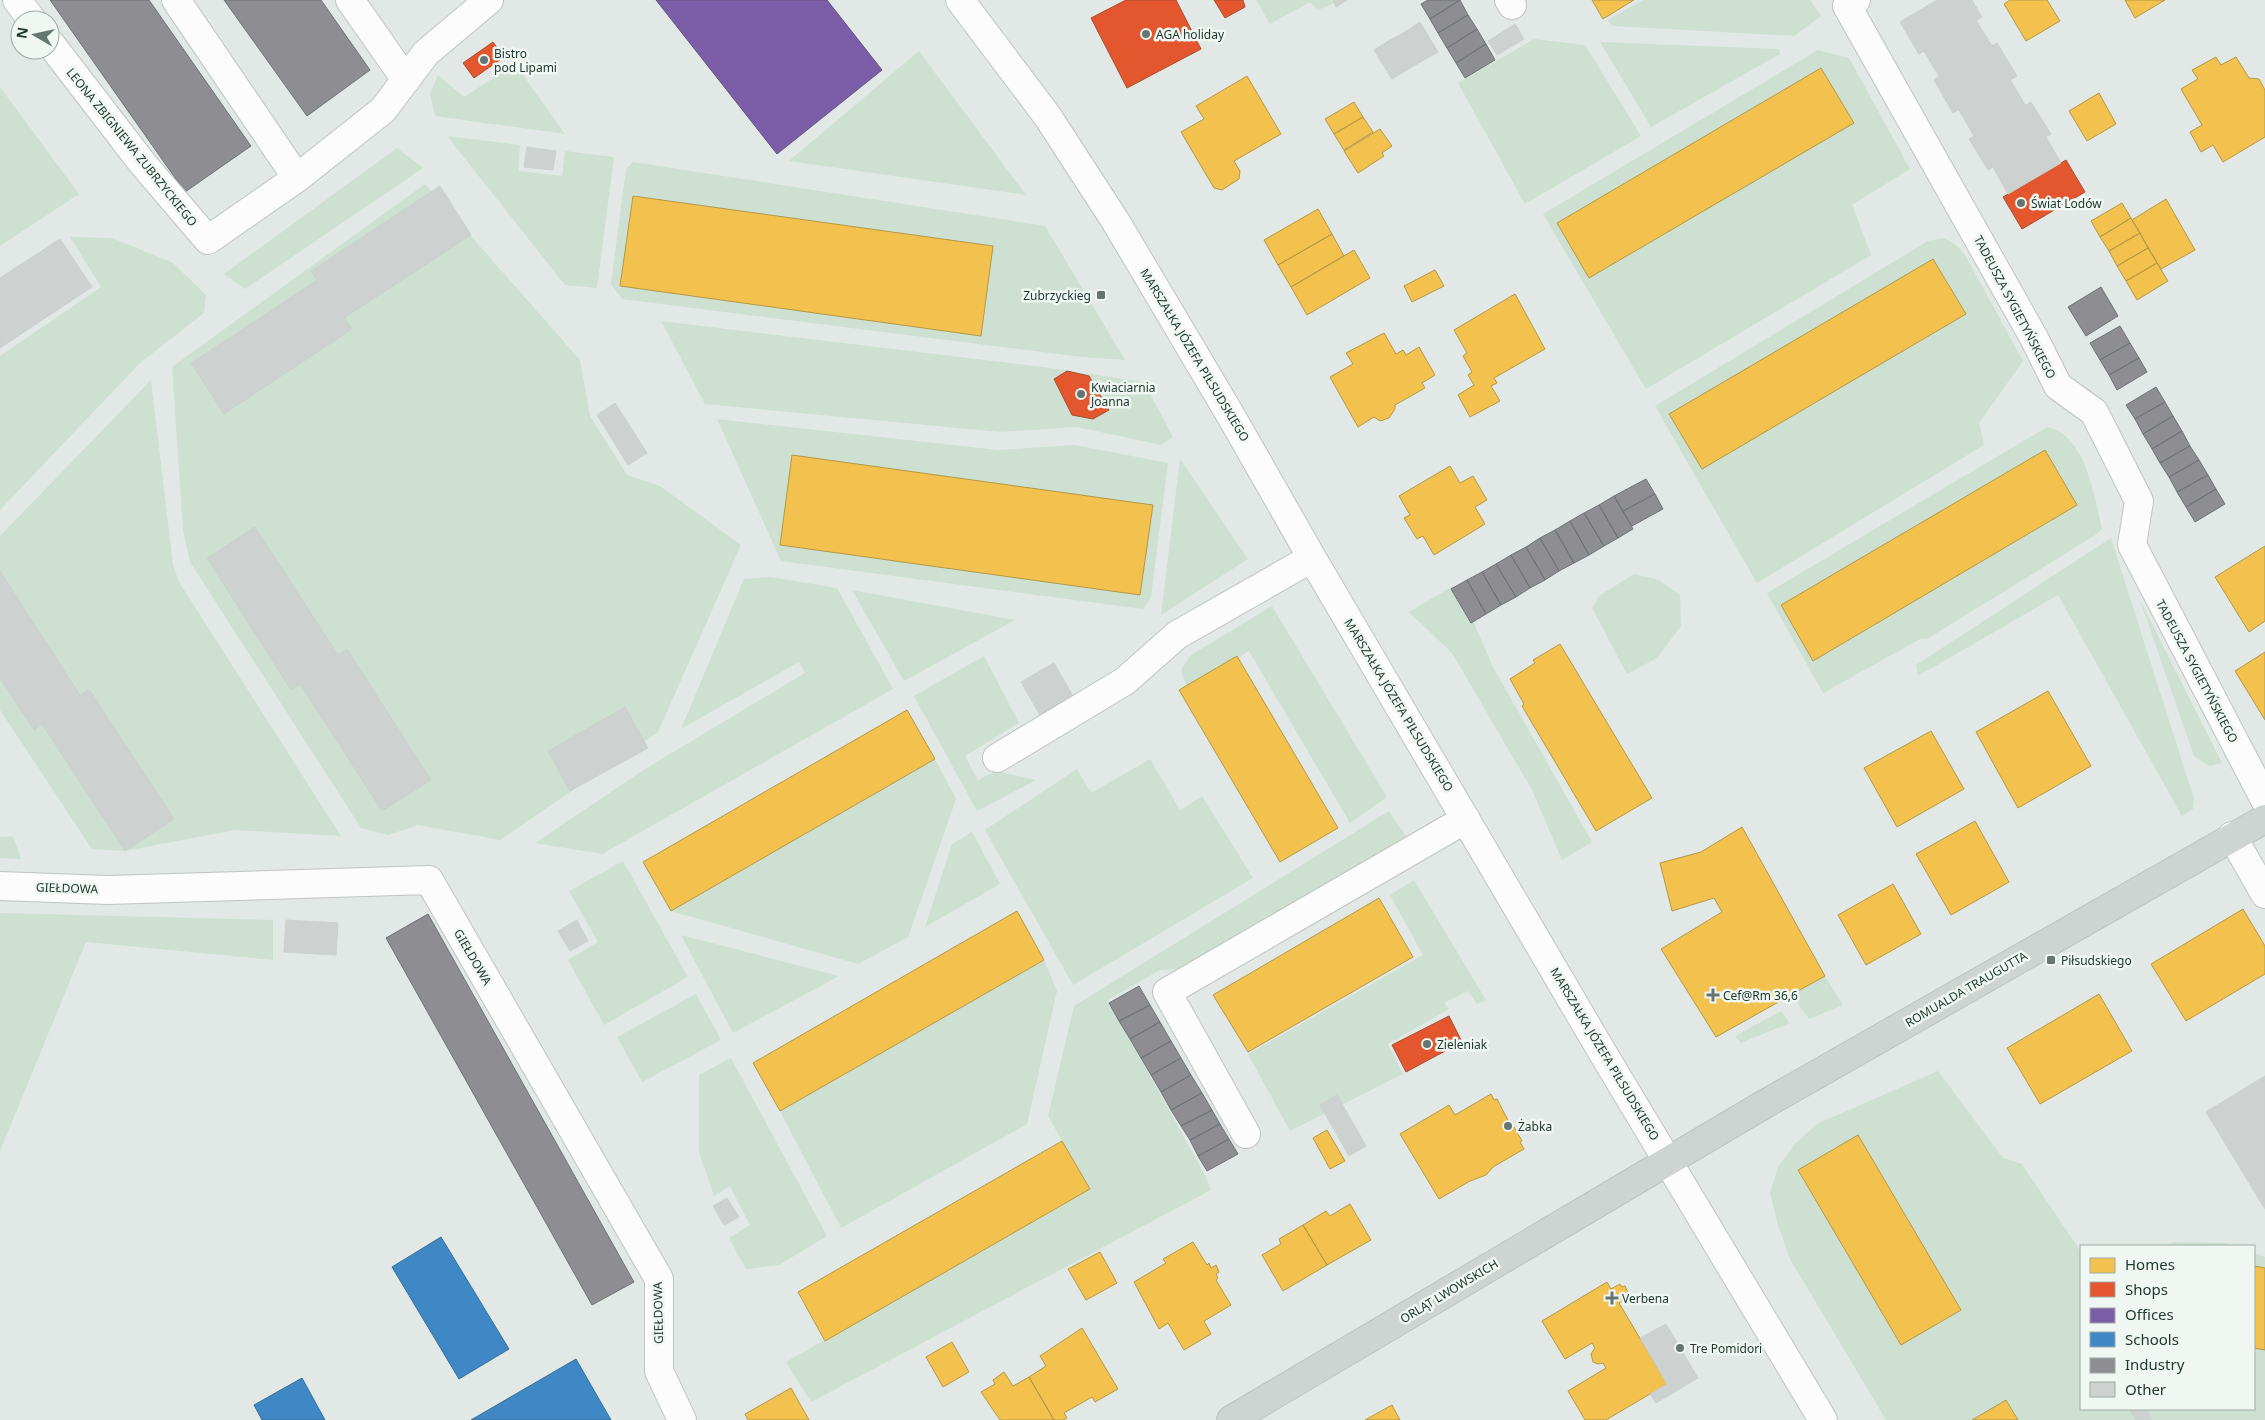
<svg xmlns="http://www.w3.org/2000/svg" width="2265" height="1420" viewBox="0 0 2265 1420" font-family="'Noto Sans',sans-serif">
  <rect width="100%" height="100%" fill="#e2e8e5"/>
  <!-- green -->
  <path fill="#cde0d2" d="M1256,0H1332L1334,3L1318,10L1310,2L1270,24Z
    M1643,0H1810L1821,16L1794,36L1613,26L1607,20Z
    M1534,39L1585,45L1641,136L1525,204L1458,83Z
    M1600,42L1779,49L1780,54L1651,127Z
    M1818,50L1849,58L1910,169L1852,205L1871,255L1646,389L1543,214Z
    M919,51L1026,195L789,161Z
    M515,64L565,134L435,116L430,94L438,75L464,97Z
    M0,87L79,194L0,246Z
    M447,136L520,145L518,171L562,176L565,151L614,157L597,288L565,285Z
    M397,148L423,168L245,289L224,274Z
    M633,162L1045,226L1125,360L1082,357L622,299L611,284L626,169Z
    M425,184L580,360L590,416L627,475L660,486L741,545L658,732L500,840L418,825L388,835L361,828L190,562L183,530L172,367Z
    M70,237L112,238L173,263L206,295L204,313L140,363L0,510V356L101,287Z
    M1944,238L1956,245L1965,255L2023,361L1979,423L1984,445L1757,583L1655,406L1928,241Z
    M661,321L1043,367L1144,382L1173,437L1161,445L1077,427L1000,432L705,404Z
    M151,380L173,565L179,582L341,836L235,830L125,851L92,849L0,710V536Z
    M717,419L998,450L1075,445L1168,463L1151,597L1143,609L781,561Z
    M2047,427C2085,433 2095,498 2102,529L2097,534L1927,639L1922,638L1823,693L1767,593Z
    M1180,459L1248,559L1161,615Z
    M2111,538L2194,799L2193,809L2182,816L2058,595L1918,676L1916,665Z
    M1634,574L1659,580L1680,595L1681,626L1657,658L1627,674L1592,608L1599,596Z
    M771,577L837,588L893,689L602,854L535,843L645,769L805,673L799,662L681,729L744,579Z
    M1453,586L1474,623L1493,667L1592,842L1562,860L1532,790L1452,653L1409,612Z
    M852,590L1015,620L904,681Z
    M2140,600L2222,763L2210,766L2194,756Z
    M1272,606L1387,797L1350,823L1249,651L1187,688L1181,670L1191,655Z
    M984,656L1019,723L965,756L978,780L996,771L1036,780L977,811L914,696Z
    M935,759L956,799L908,937L858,964L671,911Z
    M1150,759L1180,810L1202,796L1253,878L1073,985L985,830L1077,769L1091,793Z
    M1389,811L1406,836L1186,969L1160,970L1108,1000L1206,1177L1211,1190L811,1402L786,1362L1090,1190L1048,1116L1074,1006Z
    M972,832L1000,884L925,927L952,844Z
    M13,836L21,859L0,858V837Z
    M623,861L688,977L604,1025L568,960L598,942L569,891Z
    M1414,880L1486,1000L1477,1004L1468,991L1444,1003L1449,1009L1388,1044L1403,1074L1290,1131L1248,1054L1423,955L1390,895Z
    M0,913L273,920V960L86,942L0,1151Z
    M681,935L839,976L733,1033Z
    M1044,960L1057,991L1027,1124L841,1228L780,1111Z
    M1825,976L1843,1005L1809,1019L1793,997L1794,993Z
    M696,994L721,1040L642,1082L617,1037Z
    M1781,1011L1790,1023L1741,1043L1735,1036Z
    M731,1058L827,1236L779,1265L746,1269L729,1238L750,1225L730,1186L714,1196L699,1152V1075Z
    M1938,1071L2003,1158L2022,1164L2081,1252V1409H2254V1253L2265,1257V1420H1886L1790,1259L1778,1225L1770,1193L1778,1167L1795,1144L1817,1124Z
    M2174,1242L2225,1243L2235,1246H2165Z"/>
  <!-- homes -->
  <path fill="#f2c14e" stroke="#b49846" d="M1592,0H1634L1603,19Z
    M2010,0H2047L2060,21L2026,41L2004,4Z
    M2125,0H2165L2135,18Z
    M2216,57L2221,65L2236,57L2249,78L2259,79L2265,90V137L2223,162L2213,145L2201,152L2190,132L2202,125L2181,89L2198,79L2192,70Z
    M1821,68L1854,123L1589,278L1557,223Z
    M1247,76L1281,134L1234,161L1240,171L1239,179L1222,190L1214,188L1181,132L1204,119L1196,106Z
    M2099,93L2116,124L2087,141L2069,111Z
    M1354,102L1363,117L1334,134L1325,119Z
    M1363,117L1373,132L1344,150L1334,134Z
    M1380,129L1392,146L1382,153L1384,156L1358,173L1344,151Z
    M633,196L993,246L981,336L620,286Z
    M2166,199L2195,250L2161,269L2132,220Z
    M2122,203L2131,218L2100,237L2091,221Z
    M1318,209L1332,234L1278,265L1264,240Z
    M2131,218L2140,233L2109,251L2100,237Z
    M2140,233L2148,248L2117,266L2109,251Z
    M1332,234L1344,256L1291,287L1278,265Z
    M2148,248L2157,263L2126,281L2117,266Z
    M1354,250L1370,278L1307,315L1291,287Z
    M1933,259L1966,314L1702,469L1669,414Z
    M2157,263L2168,281L2137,300L2126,281Z
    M1435,270L1444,286L1412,302L1404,286Z
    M1515,294L1545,349L1494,378L1497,383L1491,386L1500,401L1470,417L1458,395L1474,385L1468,375L1472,372L1463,356L1467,353L1454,330Z
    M1384,333L1396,354L1403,350L1406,355L1419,347L1435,375L1422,383L1425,388L1395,405V409L1389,418L1380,421L1374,417L1358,427L1330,377L1353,364L1346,353Z
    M2045,450L2077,505L1813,661L1781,605Z
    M792,455L1153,505L1140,595L780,545Z
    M1450,466L1460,483L1473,476L1487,500L1475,507L1485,524L1434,555L1423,536L1417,539L1404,518L1410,515L1399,496Z
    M2265,546V621L2249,632L2215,577Z
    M1560,644L1652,798L1596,831L1522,706L1524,704L1510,679L1535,663L1533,660Z
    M2265,652V720L2235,671Z
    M1237,656L1338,828L1280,862L1179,690Z
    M2048,691L2091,766L2018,808L1976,732Z
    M907,710L935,759L671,911L643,862Z
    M1931,731L1964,789L1897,827L1864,768Z
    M1975,821L2009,882L1951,915L1916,854Z
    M1742,827L1825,976L1716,1037L1661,949L1722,912L1714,898L1672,911L1660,863L1701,852Z
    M1893,884L1921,934L1866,965L1838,915Z
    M1379,898L1413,957L1248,1052L1213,995Z
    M2243,909L2265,946V974L2186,1021L2151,964Z
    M1017,911L1044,960L780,1111L753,1063Z
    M2099,994L2132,1051L2040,1104L2007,1048Z
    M1491,1094L1494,1100L1497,1099L1512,1128L1514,1127L1522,1141L1520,1142L1524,1149L1493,1167L1486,1175L1470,1181L1439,1199L1400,1134L1449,1105L1455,1115Z
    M1327,1130L1345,1161L1330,1169L1313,1138Z
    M1858,1135L1961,1310L1901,1345L1798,1170Z
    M1062,1141L1090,1189L825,1341L798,1292Z
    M1350,1204L1371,1240L1327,1265L1303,1225L1326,1211L1330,1216Z
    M1303,1225L1327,1265L1283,1291L1262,1255L1281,1244L1279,1239Z
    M1193,1242L1207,1265L1209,1263L1211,1268L1216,1265L1219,1272L1216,1274L1218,1278L1216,1280L1231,1305L1204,1321L1211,1334L1184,1350L1168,1323L1159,1329L1134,1282L1166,1263L1163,1259Z
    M1100,1252L1117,1283L1086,1300L1068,1269Z
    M2254,1266L2265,1268V1350L2254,1348Z
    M1607,1282L1611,1289L1620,1284L1622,1287L1625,1286L1628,1293L1626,1294L1628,1297L1619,1303L1667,1384L1606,1420H1585L1568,1391L1606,1368L1603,1363L1598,1364L1593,1362L1591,1354L1595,1348L1592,1343L1565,1359L1542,1321Z
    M1082,1328L1118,1389L1095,1402L1092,1397L1064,1413L1067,1418L1063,1420H1054L1029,1377L1046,1366L1040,1356Z
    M952,1342L969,1372L943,1387L926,1357Z
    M1004,1372L1013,1386L1029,1377L1054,1420H1000L981,1392L995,1384L993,1380Z
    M791,1388L809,1420H748L745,1414Z
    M2006,1400L2018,1420H1972Z
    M1392,1405L1400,1420H1365Z"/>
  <!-- shops -->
  <path fill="#e4572e" stroke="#aa4e2f" d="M1126,0H1176L1201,49L1127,88L1091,18Z
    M1214,0H1243L1245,7L1225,18Z
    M493,42L504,57L474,78L463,63Z
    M2066,160L2085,192L2022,229L2003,197Z
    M1067,371L1089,376L1109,410L1093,419L1072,415L1054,379Z
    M1449,1016L1462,1042L1406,1072L1392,1045Z"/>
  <!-- offices -->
  <path fill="#7b5ea7" stroke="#605384" d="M656,0H827L882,70L777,154Z"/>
  <!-- schools -->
  <path fill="#3f88c5" stroke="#367099" d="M441,1237L509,1349L459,1379L392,1267Z
    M576,1359L611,1420H471Z
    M302,1378L325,1420H262L254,1405Z"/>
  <!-- industry -->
  <path fill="#8d8d92" stroke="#6d7475" d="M50,0H149L251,146L185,192Z
    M224,0H321L370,70L307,116Z
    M1428,0H1460L1430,19L1421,4Z
    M1460,0L1468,15L1438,33L1430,19Z
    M1468,15L1477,29L1447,48L1438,33Z
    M1477,29L1486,44L1456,63L1447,48Z
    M1486,44L1495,60L1465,78L1456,63Z
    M2101,287L2118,316L2086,336L2068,307Z
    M2120,326L2130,343L2100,360L2090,343Z
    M2130,343L2139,358L2109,375L2100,360Z
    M2139,358L2147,372L2117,390L2109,375Z
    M2156,387L2165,402L2135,419L2126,405Z
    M2165,402L2173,416L2143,434L2135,419Z
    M2173,416L2182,431L2152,449L2143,434Z
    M2182,431L2190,446L2160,463L2152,449Z
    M2190,446L2199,460L2169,477L2160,463Z
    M2199,460L2208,475L2177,492L2169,477Z
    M2208,475L2216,489L2186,507L2177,492Z
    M1646,479L1655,494L1623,511L1614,496Z
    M2216,489L2225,504L2195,522L2186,507Z
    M1655,494L1663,509L1632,526L1623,511Z
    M1614,496L1633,529L1618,538L1599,505Z
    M1599,505L1618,538L1604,546L1584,513Z
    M1584,513L1604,546L1589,555L1570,521Z
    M1570,521L1589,555L1574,563L1555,530Z
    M1555,530L1574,563L1559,571L1540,538Z
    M1540,538L1559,571L1545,580L1526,547Z
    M1526,547L1545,580L1530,588L1511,555Z
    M1511,555L1530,588L1516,597L1496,564Z
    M1496,564L1516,597L1501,605L1482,572Z
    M1482,572L1501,605L1486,614L1467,580Z
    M1467,580L1486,614L1471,623L1451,589Z
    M428,914L634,1282L592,1305L386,938Z
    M1139,986L1150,1005L1119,1021L1109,1003Z
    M1150,1005L1160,1022L1130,1039L1119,1021Z
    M1160,1022L1171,1041L1141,1058L1130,1039Z
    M1171,1041L1181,1058L1151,1075L1141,1058Z
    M1181,1058L1191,1075L1161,1092L1151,1075Z
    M1191,1075L1202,1093L1171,1110L1161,1092Z
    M1202,1093L1212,1110L1181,1126L1171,1110Z
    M1212,1110L1220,1124L1190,1140L1181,1126Z
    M1220,1124L1229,1139L1198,1156L1190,1140Z
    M1229,1139L1238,1154L1207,1171L1198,1156Z"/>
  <!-- building -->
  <path fill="#cdd1cf" stroke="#cbd1ce" d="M1333,0H1347L1336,7Z
    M1937,0H1972L1982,17L1919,54L1900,22Z
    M1976,20L1992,46L1940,78L1924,51Z
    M1420,22L1438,52L1422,61L1405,32Z
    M1515,24L1524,39L1497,55L1488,41Z
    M1405,32L1422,61L1407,70L1390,40Z
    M1390,40L1407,70L1392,79L1374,50Z
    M1997,43L2017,76L1953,113L1934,80Z
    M2010,79L2025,105L1974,136L1959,110Z
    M2031,102L2051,134L1988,170L1969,139Z
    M2046,137L2061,163L2008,194L1993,167Z
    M527,147L556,151L553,170L524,167Z
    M440,186L471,235L344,318L352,329L224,414L191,363L317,280L311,271Z
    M60,239L92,287L0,348V278Z
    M615,403L647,453L628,465L597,415Z
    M255,527L338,655L347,649L431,780L382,811L300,684L291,690L207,558Z
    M0,571L80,695L89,689L174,819L125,851L42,724L34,730L0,678Z
    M1054,663L1074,698L1041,717L1021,682Z
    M625,707L648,748L570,791L548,751Z
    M286,920L338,923L336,955L284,952Z
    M577,920L588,941L570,951L558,931Z
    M2265,1076V1209L2206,1112Z
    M1337,1095L1366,1146L1349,1156L1320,1105Z
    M727,1198L739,1217L724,1225L713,1206Z
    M1666,1324L1698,1378L1656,1403L1650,1394L1667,1384L1640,1338Z
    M2129,1409H2146L2152,1420H2136Z"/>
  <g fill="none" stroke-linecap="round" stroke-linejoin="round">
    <!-- minor casing -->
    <g stroke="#bfc4c2" stroke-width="30">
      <path id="minor" d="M17,0L32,20
        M176,0L297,178
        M350,0L406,80
        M960,0L1048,117L1116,222L1231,416L1312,558L1601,1050L1823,1420
        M1509,0L1512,5
        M1856,0L1847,6L2034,338L2058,386L2094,412L2139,501L2132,545L2265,800
        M50,43L143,164L208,240L297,178L383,110L426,53L489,0
        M997,758L1125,681L1177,635L1312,558
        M2232,836L2265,894
        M0,886L108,890L429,880L659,1279V1371L682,1420
        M1246,1134L1167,992L1466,819"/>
    </g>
    <!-- major casing -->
    <g stroke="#bcc4c1" stroke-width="30">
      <path id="major" d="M1231,1420L1763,1105L2265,819"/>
    </g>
    <!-- minor -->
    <use href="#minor" stroke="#fbfcfb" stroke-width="28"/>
    <!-- major -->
    <use href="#major" stroke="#ced4d1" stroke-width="28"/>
  </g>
  <!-- markers -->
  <g fill="#657671" stroke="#f0f7f3" stroke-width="2">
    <circle cx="1146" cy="34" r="5"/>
    <circle cx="484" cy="60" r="5"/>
    <circle cx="2021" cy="203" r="5"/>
    <rect x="1096" y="290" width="10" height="10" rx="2.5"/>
    <circle cx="1081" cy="394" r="5"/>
    <rect x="2046" y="955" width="10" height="10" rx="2.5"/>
    <path d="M1710.5 987.5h5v5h5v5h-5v5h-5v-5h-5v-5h5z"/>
    <circle cx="1427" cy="1044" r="5"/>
    <circle cx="1508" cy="1126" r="5"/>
    <path d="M1609.5 1290.5h5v5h5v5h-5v5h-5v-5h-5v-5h5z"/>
    <circle cx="1680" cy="1348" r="5"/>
  </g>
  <g text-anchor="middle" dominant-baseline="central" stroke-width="5" stroke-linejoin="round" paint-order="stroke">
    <!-- poi labels -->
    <g font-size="12" fill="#223932" stroke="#f0f7f3" text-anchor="start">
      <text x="1156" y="34">AGA holiday</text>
      <text x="494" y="53">Bistro<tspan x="494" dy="14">pod Lipami</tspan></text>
      <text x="2031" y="203">Świat Lodów</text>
      <text x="1091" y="295" text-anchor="end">Zubrzyckieg</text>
      <text x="1091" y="387">Kwiaciarnia<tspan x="1091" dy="14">Joanna</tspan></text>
      <text x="2061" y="960">Piłsudskiego</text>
      <text x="1723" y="995">Cef@Rm 36,6</text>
      <text x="1437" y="1044">Zieleniak</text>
      <text x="1518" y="1126">Żabka</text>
      <text x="1622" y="1298">Verbena</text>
      <text x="1690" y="1348">Tre Pomidori</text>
    </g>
    <!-- street labels -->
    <g font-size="12" fill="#223932" stroke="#f0f7f3">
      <text transform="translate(132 147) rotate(51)">LEONA ZBIGNIEWA ZUBRZYCKIEGO</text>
      <text transform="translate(2015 307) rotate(62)">TADEUSZA SYGIETYŃSKIEGO</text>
      <text transform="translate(1195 355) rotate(59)">MARSZAŁKA JÓZEFA PIŁSUDSKIEGO</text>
      <text transform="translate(2197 671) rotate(62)">TADEUSZA SYGIETYŃSKIEGO</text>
      <text transform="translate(1399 705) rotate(59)">MARSZAŁKA JÓZEFA PIŁSUDSKIEGO</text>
      <text transform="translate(67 888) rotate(2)">GIEŁDOWA</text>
      <text transform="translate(473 957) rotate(60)">GIEŁDOWA</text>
      <text transform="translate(1966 989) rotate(-30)">ROMUALDA TRAUGUTTA</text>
      <text transform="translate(1605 1054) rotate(59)">MARSZAŁKA JÓZEFA PIŁSUDSKIEGO</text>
      <text transform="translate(1449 1291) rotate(-31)">ORLĄT LWOWSKICH</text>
      <text transform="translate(658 1313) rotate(-91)">GIEŁDOWA</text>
    </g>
  </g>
  <!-- legend -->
  <rect x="2080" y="1245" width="175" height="165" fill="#f0f7f3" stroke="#9eaba6"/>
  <rect x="2090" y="1258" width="25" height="15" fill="#f2c14e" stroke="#9eaba6"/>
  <text x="2125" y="1270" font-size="15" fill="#223932">Homes</text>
  <rect x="2090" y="1282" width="25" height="15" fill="#e4572e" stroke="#9eaba6"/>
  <text x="2125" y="1295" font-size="15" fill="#223932">Shops</text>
  <rect x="2090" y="1308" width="25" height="15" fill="#7b5ea7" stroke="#9eaba6"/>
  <text x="2125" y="1320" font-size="15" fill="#223932">Offices</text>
  <rect x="2090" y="1332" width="25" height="15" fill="#3f88c5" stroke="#9eaba6"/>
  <text x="2125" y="1345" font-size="15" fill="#223932">Schools</text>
  <rect x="2090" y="1358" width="25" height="15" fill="#8d8d92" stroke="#9eaba6"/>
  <text x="2125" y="1370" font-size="15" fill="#223932">Industry</text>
  <rect x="2090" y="1382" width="25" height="15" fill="#cdd1cf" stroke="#9eaba6"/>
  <text x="2125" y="1395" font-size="15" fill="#223932">Other</text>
  <!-- north arrow -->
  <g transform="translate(35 35) rotate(279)"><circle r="24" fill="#f0f7f3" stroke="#9eaba6"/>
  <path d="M0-4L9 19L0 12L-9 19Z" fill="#657671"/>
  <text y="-8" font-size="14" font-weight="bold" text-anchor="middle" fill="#223932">N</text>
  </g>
</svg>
